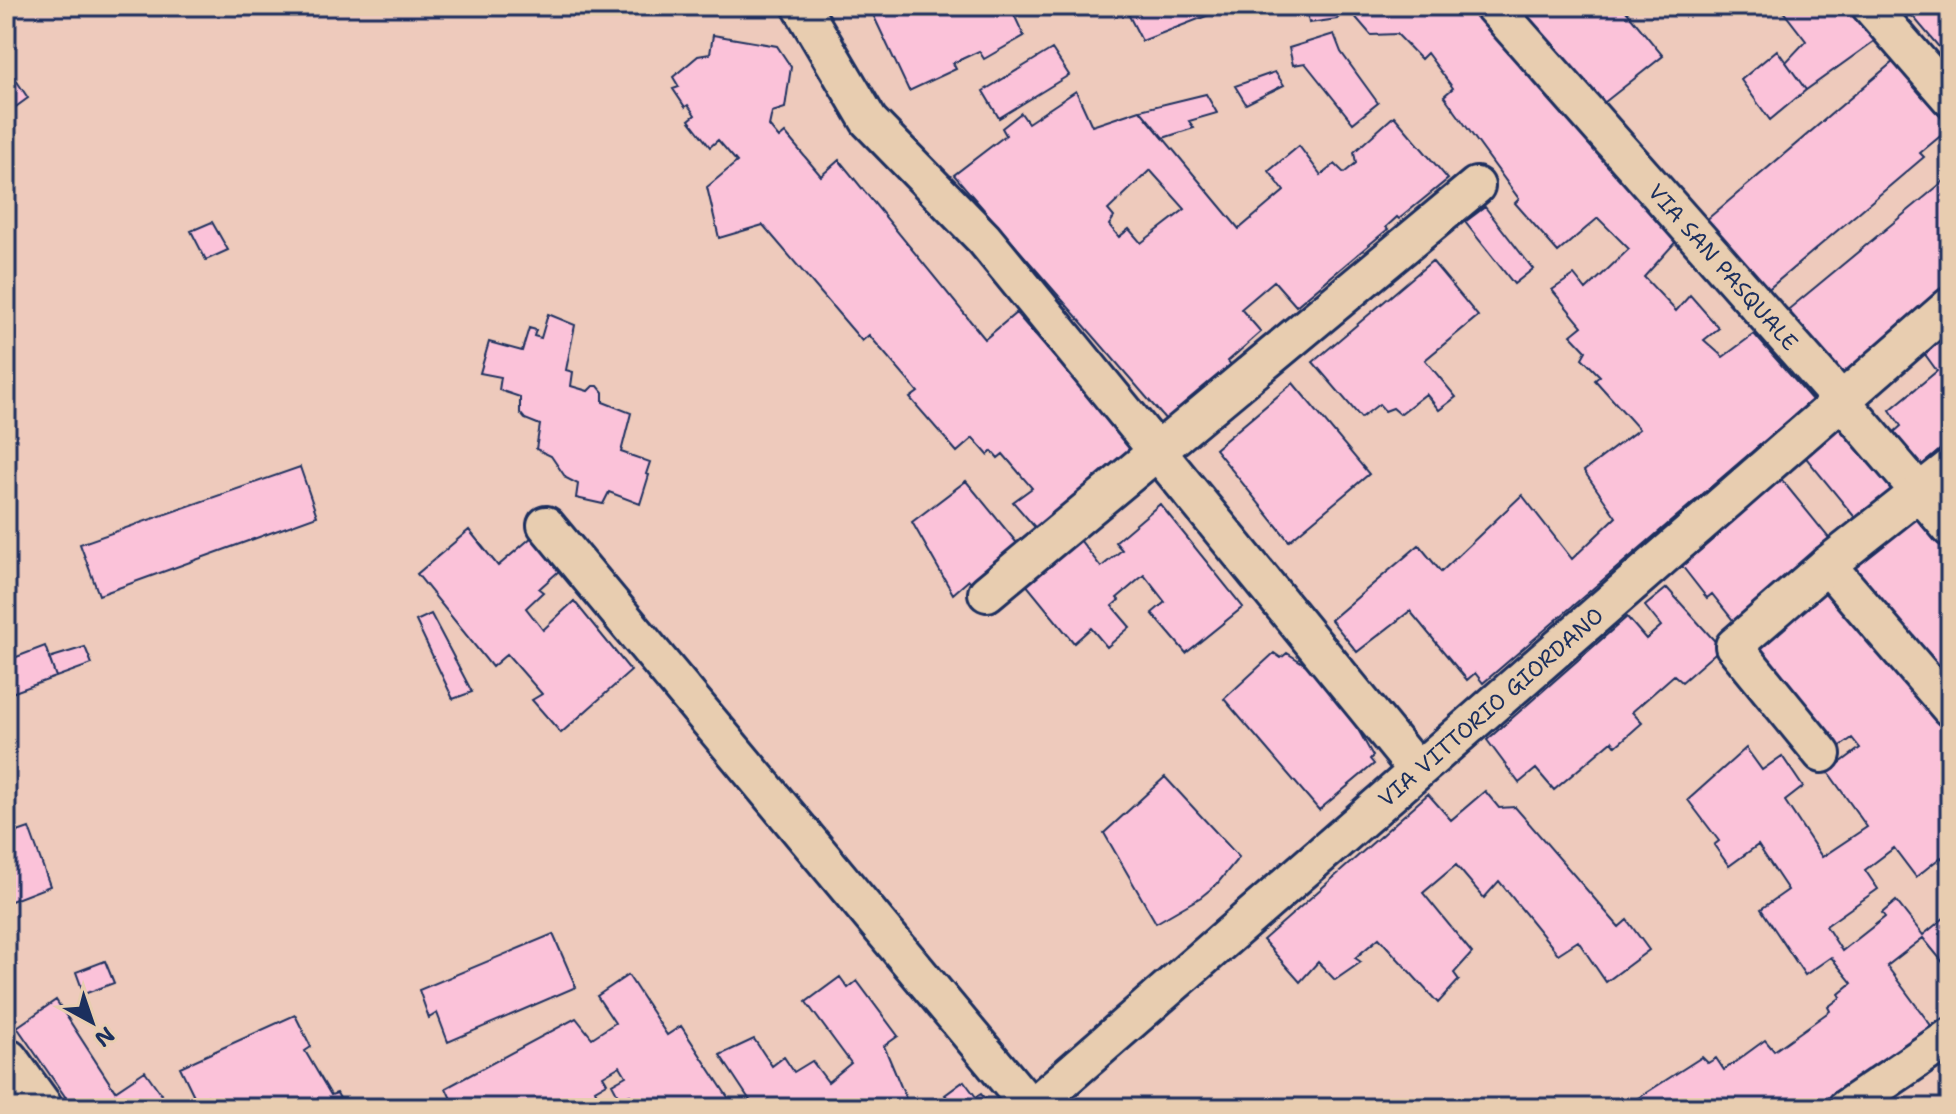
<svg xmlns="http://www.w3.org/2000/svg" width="1956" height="1114" viewBox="0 0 1956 1114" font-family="'Shantell Sans',sans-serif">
  <rect width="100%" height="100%" fill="#eecabc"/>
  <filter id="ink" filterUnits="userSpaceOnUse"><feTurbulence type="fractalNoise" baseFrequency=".0125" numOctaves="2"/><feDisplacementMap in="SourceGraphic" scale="16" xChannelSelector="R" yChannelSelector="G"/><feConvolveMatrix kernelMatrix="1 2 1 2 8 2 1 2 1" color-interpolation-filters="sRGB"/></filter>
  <g filter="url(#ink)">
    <!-- building -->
    <path fill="#fbc2d9" stroke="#1b2f5e" stroke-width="2" fill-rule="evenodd" d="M869,6H1010L1024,36L984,59L979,51L953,63L956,69L909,91Z
      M1124,6H1232L1142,41Z
      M1306,6H1478L1680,237L1644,277L1676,311L1690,295L1719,328L1704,340L1723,357L1754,334L1812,400L1483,683L1475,673L1467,680L1410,611L1357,652L1331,620L1419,545L1441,572L1522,495L1572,559L1616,517L1584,471L1639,429L1595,380L1600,376L1582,358L1586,351L1571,335L1582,326L1552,290L1574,275L1586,290L1629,249L1598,218L1558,252L1515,203L1519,199L1444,96L1453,88L1427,53L1421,59L1397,34L1371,35L1347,7L1337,19L1309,23Z
      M1512,6H1622L1663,56L1600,106Z
      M1779,6H1855L1877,39L1806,90L1786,62L1806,41Z
      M1904,6H1950V60Z
      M1334,34L1341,52L1378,103L1353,123L1305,63L1293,65L1289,48Z
      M713,35L777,46L791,67L785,108L772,112L769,126L779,138L785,133L821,176L839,160L985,339L1016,313L1138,454L1040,533L1013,502L1032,488L1003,454L998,458L992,451L988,455L973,438L957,452L910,398L918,392L869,335L862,341L763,225L719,238L707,187L737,162L718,140L710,147L689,120L695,115L688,105L685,107L673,89L679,87L673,77L698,56L710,54Z
      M1052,49L1069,75L999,118L983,91Z
      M1777,50L1806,90L1770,120L1741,80Z
      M1894,61L1950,128L1920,153L1924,157L1765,292L1705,221Z
      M1275,72L1284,85L1246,104L1235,86Z
      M16,80L28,98L6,114V88Z
      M1076,91L1092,126L1140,110L1239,229L1284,191L1269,171L1299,146L1321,175L1335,164L1344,173L1356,163L1354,152L1394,116L1448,179L1399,219L1397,217L1386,227L1388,229L1296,306L1274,281L1241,309L1261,332L1228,361L1232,366L1167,421L954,175L1006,135L1002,128L1021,113L1028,123ZM1150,170L1185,209L1141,243L1129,229L1119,237L1109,225L1114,217L1108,210Z
      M1206,94L1217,113L1189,121L1194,128L1163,138L1140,110Z
      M1950,176V289L1841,378L1784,313Z
      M1485,207L1533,269L1514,284L1465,222Z
      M212,222L228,250L206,260L191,231Z
      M1432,261L1478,316L1425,360L1456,397L1439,410L1426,394L1400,414L1393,408L1385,411L1379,404L1361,418L1313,362Z
      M548,314L575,325L566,370L573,372L571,386L588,391L593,386H598L603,392V402L631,413L621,452L650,462L646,474L649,475L640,504L609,492L603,504L576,498L578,484L566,478L551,456L536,449L540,425L525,419L520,413V397L499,390L501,377L480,373L489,342L522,351L529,328L536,330L534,336L541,338Z
      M1950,334V441L1920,467L1893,433L1901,426L1890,410L1937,371L1924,353Z
      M1293,383L1369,474L1289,541L1215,449Z
      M1841,420L1893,490L1857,520L1802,453Z
      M300,467L317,516L99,595L80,544Z
      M1781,479L1833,543L1736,624L1712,594L1707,598L1682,566Z
      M966,481L1021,548L975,588L969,580L953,594L912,522Z
      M1160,504L1243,607L1186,653L1152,613L1165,602L1144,575L1117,598L1119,600L1112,606L1130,627L1107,647L1091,628L1074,643L1025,583L1080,540L1101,567L1122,550L1115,542Z
      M1916,507L1950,549V690L1844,572Z
      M469,530L498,566L532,537L559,571L539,589L543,592L526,608L543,630L574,601L631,671L561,733L532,700L542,694L507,654L492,667L417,574Z
      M1667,588L1721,648L1682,682L1674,675L1632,712L1642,723L1616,746L1612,741L1554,790L1536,769L1519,783L1487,740L1627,617L1646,639L1661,626L1645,606Z
      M1826,588L1950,731V867L1941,857L1916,877L1894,848L1865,870L1878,889L1826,926L1842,951L1885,917L1882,913L1896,901L1923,935L1950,913V971L1923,938L1887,966L1938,1035L1830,1108H1640L1635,1100L1702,1057L1708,1063L1716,1058L1724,1070L1765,1040L1774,1051L1830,1011L1828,1007L1841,997L1839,994L1852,983L1831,957L1805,975L1761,909L1788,890L1758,845L1729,866L1714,845L1719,841L1688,800L1746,748L1762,770L1782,756L1803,787L1785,801L1822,857L1867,827L1828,772L1860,748L1852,738L1838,748L1753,650Z
      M431,614L472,692L453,699L416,621Z
      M45,646L56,677L6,695V661Z
      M85,647L92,664L56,677L49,658Z
      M1274,653L1281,658L1287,653L1312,669L1351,717L1373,756L1370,759L1374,764L1319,810L1224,699Z
      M1165,777L1239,857L1217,884L1201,897L1156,923L1104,833Z
      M1485,791L1499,808L1515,807L1619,927L1627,920L1649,950L1606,982L1578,941L1558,954L1499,881L1484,898L1456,865L1423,893L1472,953L1454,973L1459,980L1438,1003L1379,938L1355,958L1361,962L1335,980L1318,962L1300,982L1263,940L1428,794L1451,820Z
      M29,828L50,886L6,903V836Z
      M553,934L576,987L448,1042L437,1013L429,1018L419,990Z
      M105,961L114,983L84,994L76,972Z
      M628,975L667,1035L681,1026L729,1099L716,1108H637L630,1095L620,1099L612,1084L626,1076L620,1066L603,1076L607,1083L595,1090L603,1108H455L446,1088L576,1018L592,1038L615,1023L597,996Z
      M840,977L848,988L857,981L898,1036L884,1046L910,1108H855L854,1105L848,1108H755L720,1055L754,1039L772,1066L784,1057L794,1072L812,1061L828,1082L851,1063L806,1002Z
      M56,1000L115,1091L145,1071L171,1108H73L17,1027Z
      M295,1015L311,1047L305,1051L331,1095L337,1093L345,1108H280L277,1102L263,1108H212L207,1096L197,1102L180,1067Z
      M964,1081L976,1097L981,1094L993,1108H946L952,1103L945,1095Z"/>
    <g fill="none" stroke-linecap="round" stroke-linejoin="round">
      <!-- street casing -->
      <g stroke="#1b2f5e" stroke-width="42">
        <g id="street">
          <path d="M801,6L869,121L984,239L1416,769"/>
          <path id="s1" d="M1493,6L1840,399L1950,528"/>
          <path d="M1870,6L1950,98"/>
          <path d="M546,525L1031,1108"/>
          <path d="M1827,565L1950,708"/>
          <path d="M987,593L1476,186"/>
          <path d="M1822,754L1734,646L1827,565L1950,468"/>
          <path id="s2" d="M1031,1108L1950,306"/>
          <path d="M1846,1108L1950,1037"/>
        </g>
      </g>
      <!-- secondary casing -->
      <g stroke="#1b2f5e" stroke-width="50">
        <path id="secondary" d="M6,1061L40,1108"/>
      </g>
      <!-- street -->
      <use href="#street" stroke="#e8cdb0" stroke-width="36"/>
      <!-- secondary -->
      <use href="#secondary" stroke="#e8cdb0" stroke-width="44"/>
    </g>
  </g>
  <g text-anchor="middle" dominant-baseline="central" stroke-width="7" stroke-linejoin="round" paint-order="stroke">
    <!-- street labels -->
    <g font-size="22" fill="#1b2f5e" stroke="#e8cdb0">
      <text stroke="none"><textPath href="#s1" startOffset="348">VIA SAN PASQUALE</textPath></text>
      <text stroke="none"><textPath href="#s2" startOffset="610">VIA VITTORIO GIORDANO</textPath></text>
    </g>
  </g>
  <!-- margin -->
  <rect width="1956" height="1114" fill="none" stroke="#e8cdb0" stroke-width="32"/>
  <rect x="16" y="16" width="1924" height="1082" fill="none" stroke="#1b2f5e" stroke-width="3" filter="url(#ink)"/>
  <!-- north arrow -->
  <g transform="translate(92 1022) rotate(140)" stroke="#e8cdb0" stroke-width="6" paint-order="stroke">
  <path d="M0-6L14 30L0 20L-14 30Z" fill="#1b2f5e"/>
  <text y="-12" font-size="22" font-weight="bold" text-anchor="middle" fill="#1b2f5e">N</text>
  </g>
</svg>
